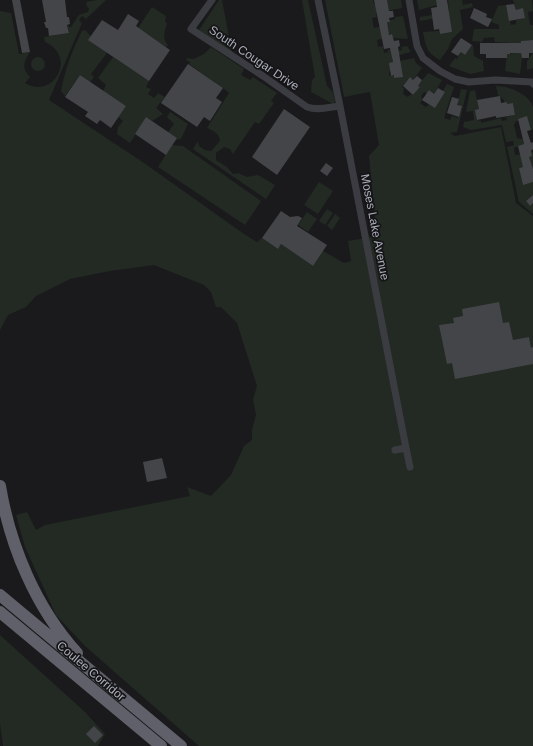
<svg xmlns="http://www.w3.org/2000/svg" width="533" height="746" viewBox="0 0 533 746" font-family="Arial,sans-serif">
  <rect width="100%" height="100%" fill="#1a1a1c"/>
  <!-- grass -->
  <path fill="#222a23" d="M96,0H106L86,19L82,16L79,20L82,23L49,100L144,163L244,234L257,242L262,238L278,249L281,244L313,266L323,251L344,263L351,261L348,241L377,236L369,156L379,145L370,92L344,97L325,0H373L374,4L387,2V0H401L402,8L376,13L377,17L372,18L374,28L387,25V22H390L389,20L395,19V17L403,16L408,39L392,38L391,34L382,36V39L377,40L378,47L383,46L384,53L388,52V50L396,49V51L402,50L401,47L407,46L411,52L392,57L393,62L391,71L389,72V76L394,75V78H398V74L400,61L414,58L416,63L422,68L413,80L410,77L402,87L404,89L403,94L408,97L410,95H413L420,87L418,85L428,73L442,80L434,94L429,90L427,94L424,92L421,97L423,99L420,103L426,107L443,91L447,84L454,87L444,118L450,120L452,116L458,118L462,107L457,105L461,89L467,90L457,132L450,133L455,136L501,127L516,203L533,216V746H199L85,646L56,615L25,547L16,515L27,512L36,530L45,525L190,496L187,487L211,496L231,475L244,446L252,440V430L256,415L253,400L257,386L237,323L221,307H216L211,292L204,285L154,265L110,271L70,279L36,296L26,307L8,315L0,330V11L11,13L19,54L30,52C24,61 21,68 30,77L25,83C53,100 78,57 45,42L44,37L69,33L68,26L71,27L79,15L88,12L89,8L87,7L86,2Z
    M219,0H222L232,53L199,30Z
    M302,0H308L327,86L333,92L335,102L333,104L311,92L312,80L315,77Z
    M417,0H436L437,5L419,10Z
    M448,0H462L463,5L472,3L473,7L460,10L463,29L452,39L448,49L440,60C426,52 426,47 423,32L439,31L440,34L452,32L446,16L420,21V17L449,12Z
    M513,0H532L533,11L528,12L530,25H533V40L521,41L522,58L520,74L505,71L507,54L515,53V43L495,42L494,37L484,38L482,42L472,41L474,29H499V25L491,22L498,6L506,5L511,25L516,24V20L524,18L523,9L516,10Z
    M152,7L166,16L165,21L167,24C164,32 162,38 168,45L166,47L138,28Z
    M85,30L107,53L91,74L94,77L90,82L80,75L65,96L61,91C65,70 72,50 82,31Z
    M472,45L473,46L474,56L483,61L484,71L470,74L449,66L455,58L457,59L461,52L465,55Z
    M211,47L244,69L241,75L250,80L253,77L277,93L271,101L274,103L259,124L255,122L233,154L230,149L224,147L216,153V160L227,167L233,174L238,173L247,177L258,175L275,185L266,199L193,149L198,141L199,146L205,150L211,151L220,141C219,133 214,131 207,128L229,93L223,88L189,64L190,62L186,60L188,58L194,59L204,54Z
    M533,53V68L527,70V61Z
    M113,57L149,81L146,87L151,89L148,94L154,98L158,93L165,97L156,108L163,114L152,121L146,118L130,143L117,134L118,127L123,121L118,117L126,106L103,91L106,85L98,78Z
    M31 64a7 7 0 1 1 14 0a7 7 0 1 1-14 0Z
    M496,86C509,86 529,94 533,107C533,113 533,123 533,129L531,130L527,117L518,119V121H516L514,125L517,138L522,139L524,144L514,148L515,155L533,152V169L531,165L519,168L523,184L533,182V195L526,201L530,206L533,203V214L519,202L507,147L514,145L513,141L506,142L502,125L471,130L463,127L464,122L474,120L473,111L466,112L470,91L475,90L479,109L477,120L481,121V123L501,118L502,121L507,120L506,117L515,115L513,103L507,104V102H504V100L498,95Z
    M170,112L188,124L181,139L176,140L177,138L168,132L174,124L167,117Z
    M172,145L183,146L261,201L245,225L158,167Z
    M319,182L333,191L318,214L304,205Z
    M327,209L333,213L325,225L319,221Z
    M307,212L317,219L308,232L298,225Z
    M335,214L340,218L332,230L327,226Z
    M0,635L85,712L105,734L98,746H3L0,723Z"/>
  <!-- building -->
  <path fill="#444549" d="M12,0H20L30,52L22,53Z
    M42,0H65L67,17H69L70,24L67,25L69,33L49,36L48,28H46L44,22H46Z
    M374,0H387L389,11H393L394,17L389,18L390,22H387L389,35L392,34L394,41L399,40L400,46L398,47L403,77L394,78V75L391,76L389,63L393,62L390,48L384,49Z
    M436,0H447L452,32L440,34L439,29L434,30L431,8L437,7Z
    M514,4L516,10L523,8L525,18L509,21L506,5Z
    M474,8L487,14L486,17L492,19L488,27L470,18Z
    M128,14L139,21L136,26L170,50L149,81L88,40L102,20L118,30Z
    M461,38L472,45L465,55L461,52L458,56L451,52Z
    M533,40V53H529V58H522L521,53H510V54H507V58H486V54H480V43H521V41Z
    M188,64L223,88L216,98L222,102L210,121L204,117L197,127L161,103Z
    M80,75L126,106L111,128L100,120L97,124L85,116L88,112L65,97Z
    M417,76L422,80L418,86L420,87L413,95L403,86L410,77L413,80Z
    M438,88L445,92L435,108L422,100L429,90L434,94Z
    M500,96L501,103L507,102V104L513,103L515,115L496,118V116L477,120L475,110L479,109L477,100Z
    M452,97L459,99L457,105L462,106L459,117L447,113Z
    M284,109L310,127L277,175L252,157Z
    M527,116L531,130L527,131L531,143L533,142V149L531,151L532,156L529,157L533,169V182L523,185L519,168L523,167L518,146L524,144L518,119Z
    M146,117L177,138L166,155L135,134Z
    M326,163L333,168L327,176L320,171Z
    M533,195V203L530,206L526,201Z
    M281,211L290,217L298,216L302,218L297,226L327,245L313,266L281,244L278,249L262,238Z
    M499,302L503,323L509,322L513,340L529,337L531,348L533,347V364L455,379L452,363L447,364L439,325L454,323L453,318L463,316L462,309Z
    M162,458L167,478L147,482L143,462Z
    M94,726L103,735L95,743L86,734Z"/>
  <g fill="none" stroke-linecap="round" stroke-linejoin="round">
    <!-- minor -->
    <path stroke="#3b3c41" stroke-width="7" d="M212,0L191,29L263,76L307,107C318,111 329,107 340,106
      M318,0L340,106L406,448L395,450
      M409,0L417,46L423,58L440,71L455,79L469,82L495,80L532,82L533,84
      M406,448L410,467"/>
    <!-- trunk -->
    <path stroke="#5f6069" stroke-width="12" d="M0,486C10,546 36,608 77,653
      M0,595L181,746
      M0,612L161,746"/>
  </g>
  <g text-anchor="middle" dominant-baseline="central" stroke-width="3.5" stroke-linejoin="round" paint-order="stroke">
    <!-- street labels -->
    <g font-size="12" fill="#adb0bb" stroke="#151517">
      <text transform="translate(254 58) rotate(34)">South Cougar Drive</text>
      <text transform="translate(375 227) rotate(79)">Moses Lake Avenue</text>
      <text transform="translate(91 671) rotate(40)">Coulee Corridor</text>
    </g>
  </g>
</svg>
